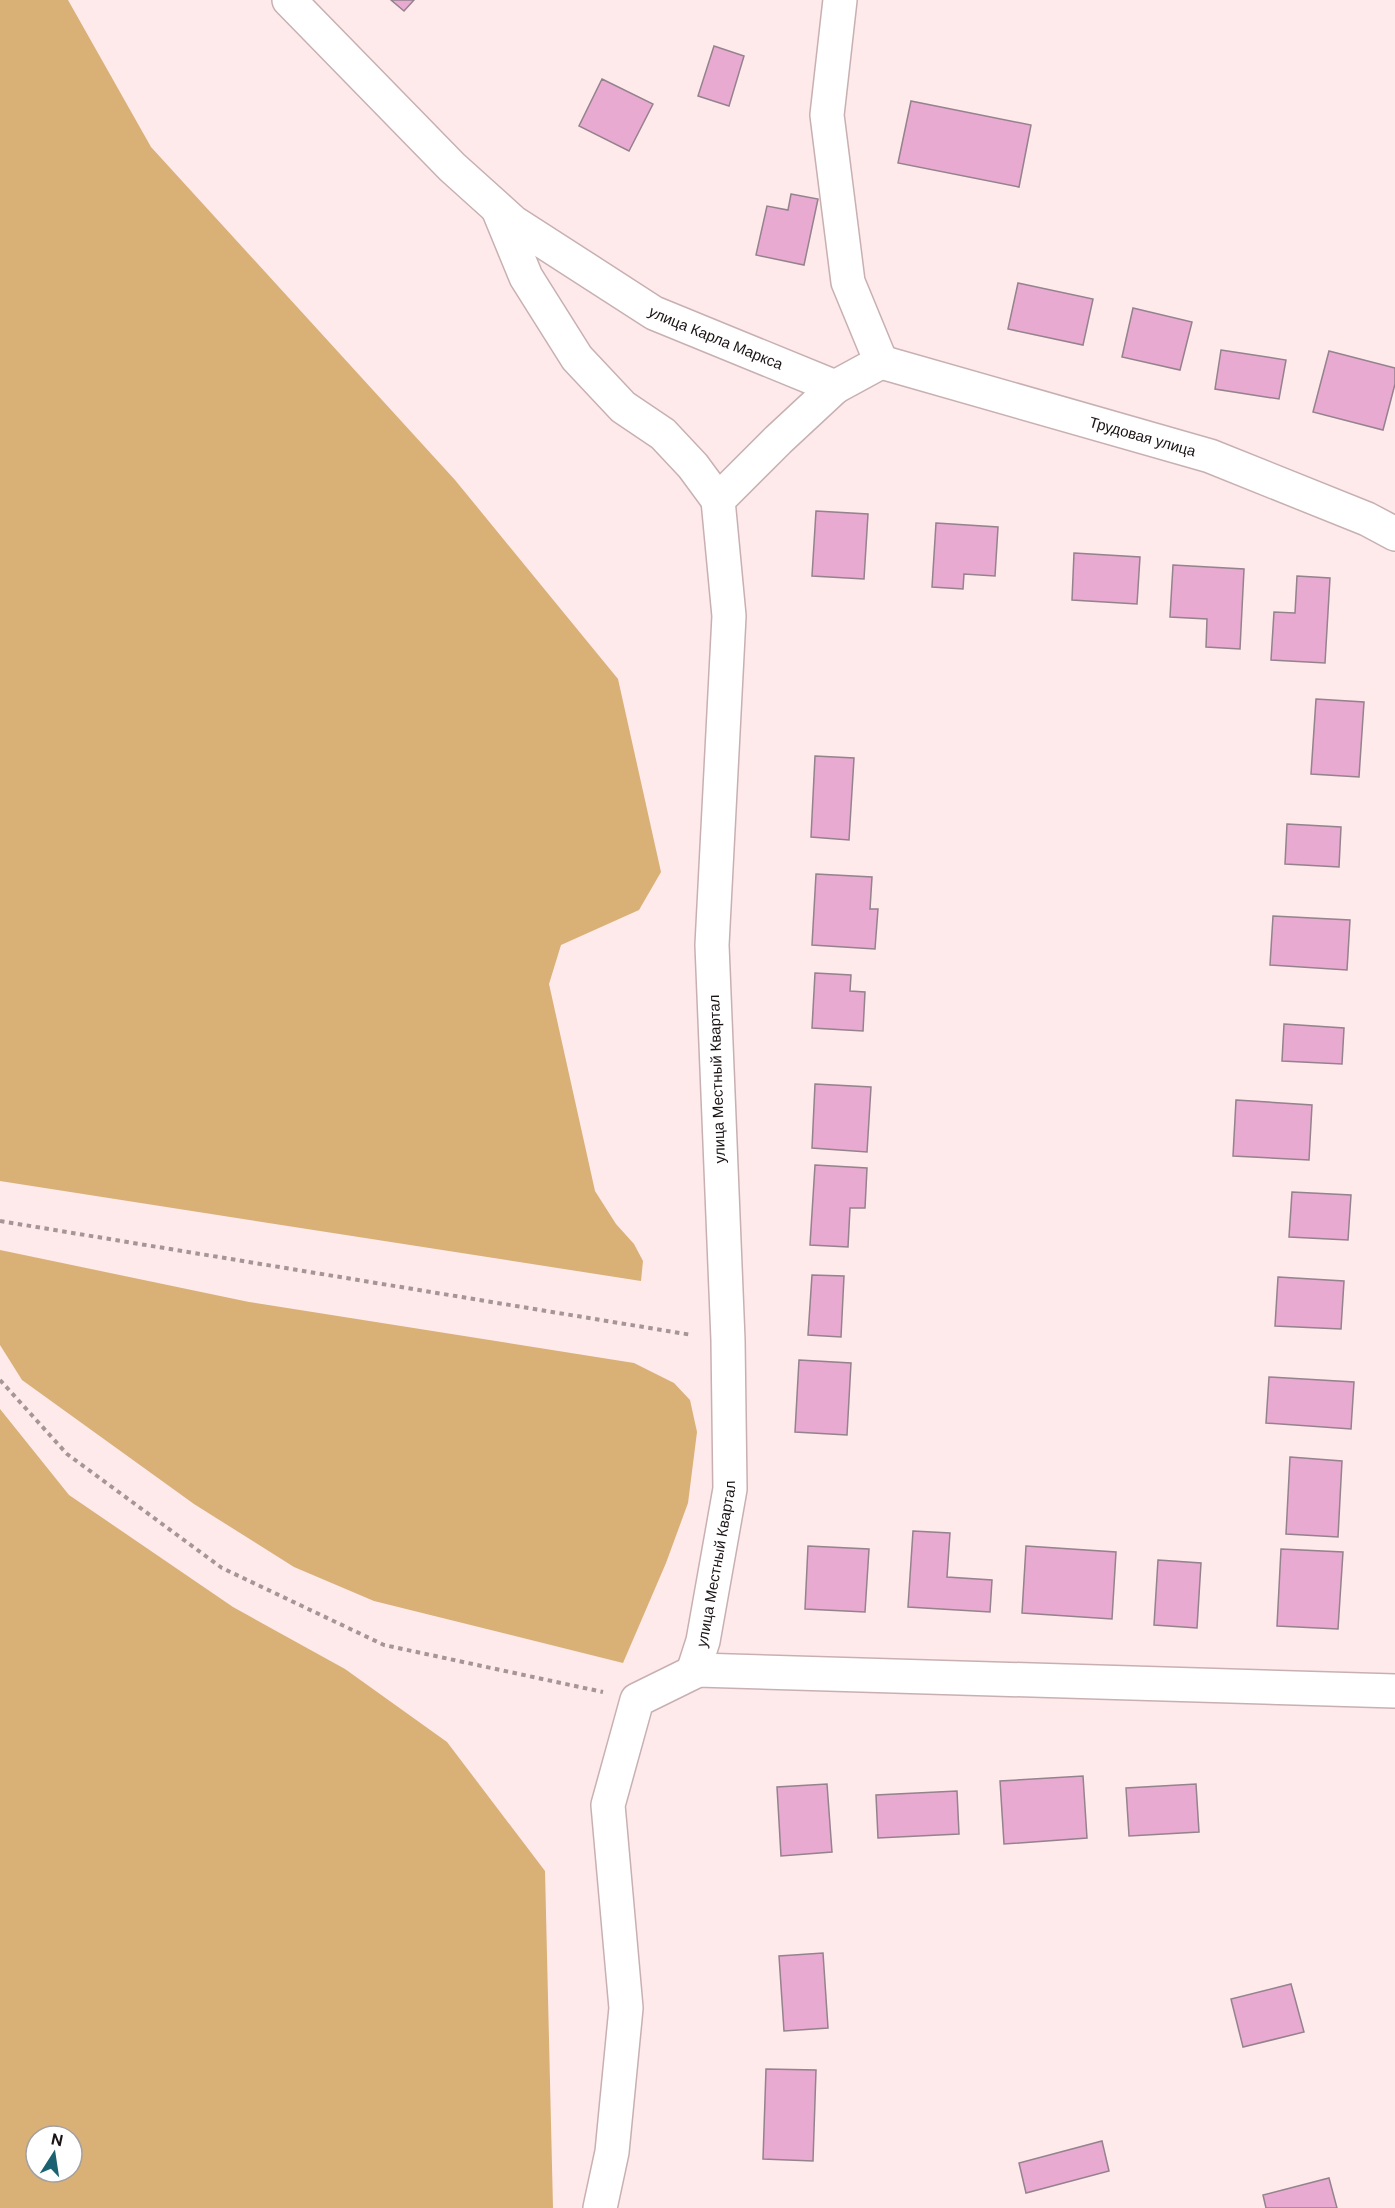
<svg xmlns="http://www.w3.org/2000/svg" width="1395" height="2208" viewBox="0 0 1395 2208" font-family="'DM Sans',sans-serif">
  <rect width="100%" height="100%" fill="#fee9eb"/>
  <!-- forest -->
  <path fill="#d9b076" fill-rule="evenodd" d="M0,0H68L151,147L455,480L618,679L661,872L639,910L561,945L549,984L595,1191L616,1224L634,1244L643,1261L641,1281L0,1181Z
    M0,1250L249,1302L634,1363L674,1383L690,1400L697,1432L688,1503L666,1563L623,1663L374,1601L294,1567L194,1504L22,1380L0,1345Z
    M0,1409L69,1495L233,1607L345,1669L447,1742L545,1871L553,2208H0ZM36,2136H72V2172H36Z"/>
  <!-- building -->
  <path fill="#e9aad1" stroke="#94828d" stroke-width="1.5" d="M391,0H414L404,11Z
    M714,46L744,56L729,106L698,96Z
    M602,79L653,104L629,151L579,126Z
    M911,101L1031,125L1019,187L898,163Z
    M791,194L818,199L804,265L756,255L767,206L788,210Z
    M1018,283L1093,299L1083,345L1008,329Z
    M1133,308L1192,322L1180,370L1122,357Z
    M1221,350L1286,360L1279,399L1215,389Z
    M1329,351L1395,368V384L1383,430L1313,412Z
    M816,511L868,514L864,579L812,576Z
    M936,523L998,527L995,576L964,574L963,589L932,587Z
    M1074,553L1140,557L1137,604L1072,600Z
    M1173,565L1244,569L1240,649L1206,647L1207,619L1170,617Z
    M1297,576L1330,578L1325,663L1271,660L1274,612L1295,613Z
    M1316,699L1364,702L1359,777L1311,774Z
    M815,756L854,758L849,840L811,837Z
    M1287,824L1341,827L1339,867L1285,864Z
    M816,874L872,877L870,909H878L875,949L812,945Z
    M1273,916L1350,920L1347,970L1270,965Z
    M815,973L851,975L850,991L865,992L863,1031L812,1028Z
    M1284,1024L1344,1028L1342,1064L1282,1061Z
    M815,1084L871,1087L867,1152L812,1148Z
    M1236,1100L1312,1105L1309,1160L1233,1156Z
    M815,1165L867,1168L865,1208H850L848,1247L810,1245Z
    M1292,1192L1351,1195L1348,1240L1289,1237Z
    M812,1275L844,1276L841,1337L808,1335Z
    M1278,1277L1344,1281L1341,1329L1275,1326Z
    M799,1360L851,1363L847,1435L795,1432Z
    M1269,1377L1354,1382L1351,1429L1266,1423Z
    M1290,1457L1342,1461L1338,1537L1286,1534Z
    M913,1531L950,1533L947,1577L992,1580L990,1612L908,1607Z
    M808,1546L869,1549L865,1612L805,1609Z
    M1026,1546L1116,1552L1112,1619L1022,1613Z
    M1281,1549L1343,1552L1338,1629L1277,1626Z
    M1158,1560L1201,1563L1197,1628L1154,1625Z
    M1083,1776L1087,1838L1004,1844L1000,1781Z
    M827,1784L832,1852L781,1856L777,1787Z
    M1196,1784L1199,1832L1129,1836L1126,1788Z
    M957,1791L959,1834L878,1838L876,1795Z
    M823,1953L828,2028L784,2031L779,1956Z
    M1291,1984L1304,2032L1243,2047L1231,1999Z
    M766,2069L816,2070L813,2161L763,2159Z
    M1102,2141L1109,2171L1026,2193L1019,2163Z
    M1329,2178L1337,2208H1266L1263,2195Z"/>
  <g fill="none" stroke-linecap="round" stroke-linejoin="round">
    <!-- minor casing -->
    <g stroke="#c8b0b2" stroke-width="36">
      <g id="minor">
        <path id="s1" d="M289,0L452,167L513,222L654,313L835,387L881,362"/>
        <path d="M840,0L827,115L848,282L881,362"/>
        <path d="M498,209L526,277L577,358L623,407L663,434L693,466L718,500"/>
        <path id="s2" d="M881,362L1210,456L1367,519L1395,534"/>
        <path id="s3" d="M693,1672L703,1641L730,1489L728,1340L712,945L729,616L718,500L778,440L835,387"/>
        <path d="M600,2208L612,2152L626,2008L608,1805L637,1700L698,1670L1395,1691"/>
      </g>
    </g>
    <!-- path -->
    <path stroke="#a59597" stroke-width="4" stroke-dasharray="4.5 4.5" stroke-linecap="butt" d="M0,1221L692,1335
      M0,1380L67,1454L222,1568L384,1645L603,1692"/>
    <!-- minor -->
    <use href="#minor" stroke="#fff" stroke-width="33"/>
  </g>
  <g text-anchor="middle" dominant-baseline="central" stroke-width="4.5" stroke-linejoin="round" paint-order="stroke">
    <!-- street labels -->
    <g font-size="15" fill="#1a1213" stroke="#fff">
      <text stroke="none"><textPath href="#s1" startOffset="550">улица Карла Маркса</textPath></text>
      <text stroke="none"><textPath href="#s2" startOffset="272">Трудовая улица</textPath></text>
      <text transform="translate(717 1079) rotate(-92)">улица Местный Квартал</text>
      <text stroke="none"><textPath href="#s3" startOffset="111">улица Местный Квартал</textPath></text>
    </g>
  </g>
  <!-- north arrow -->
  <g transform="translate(54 2154) rotate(12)"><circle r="28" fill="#ffffff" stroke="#a3a0a1" stroke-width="1.5"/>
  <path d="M0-4.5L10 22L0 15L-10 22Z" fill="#1a6171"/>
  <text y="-9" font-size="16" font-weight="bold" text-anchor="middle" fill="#1a1213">N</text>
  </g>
</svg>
